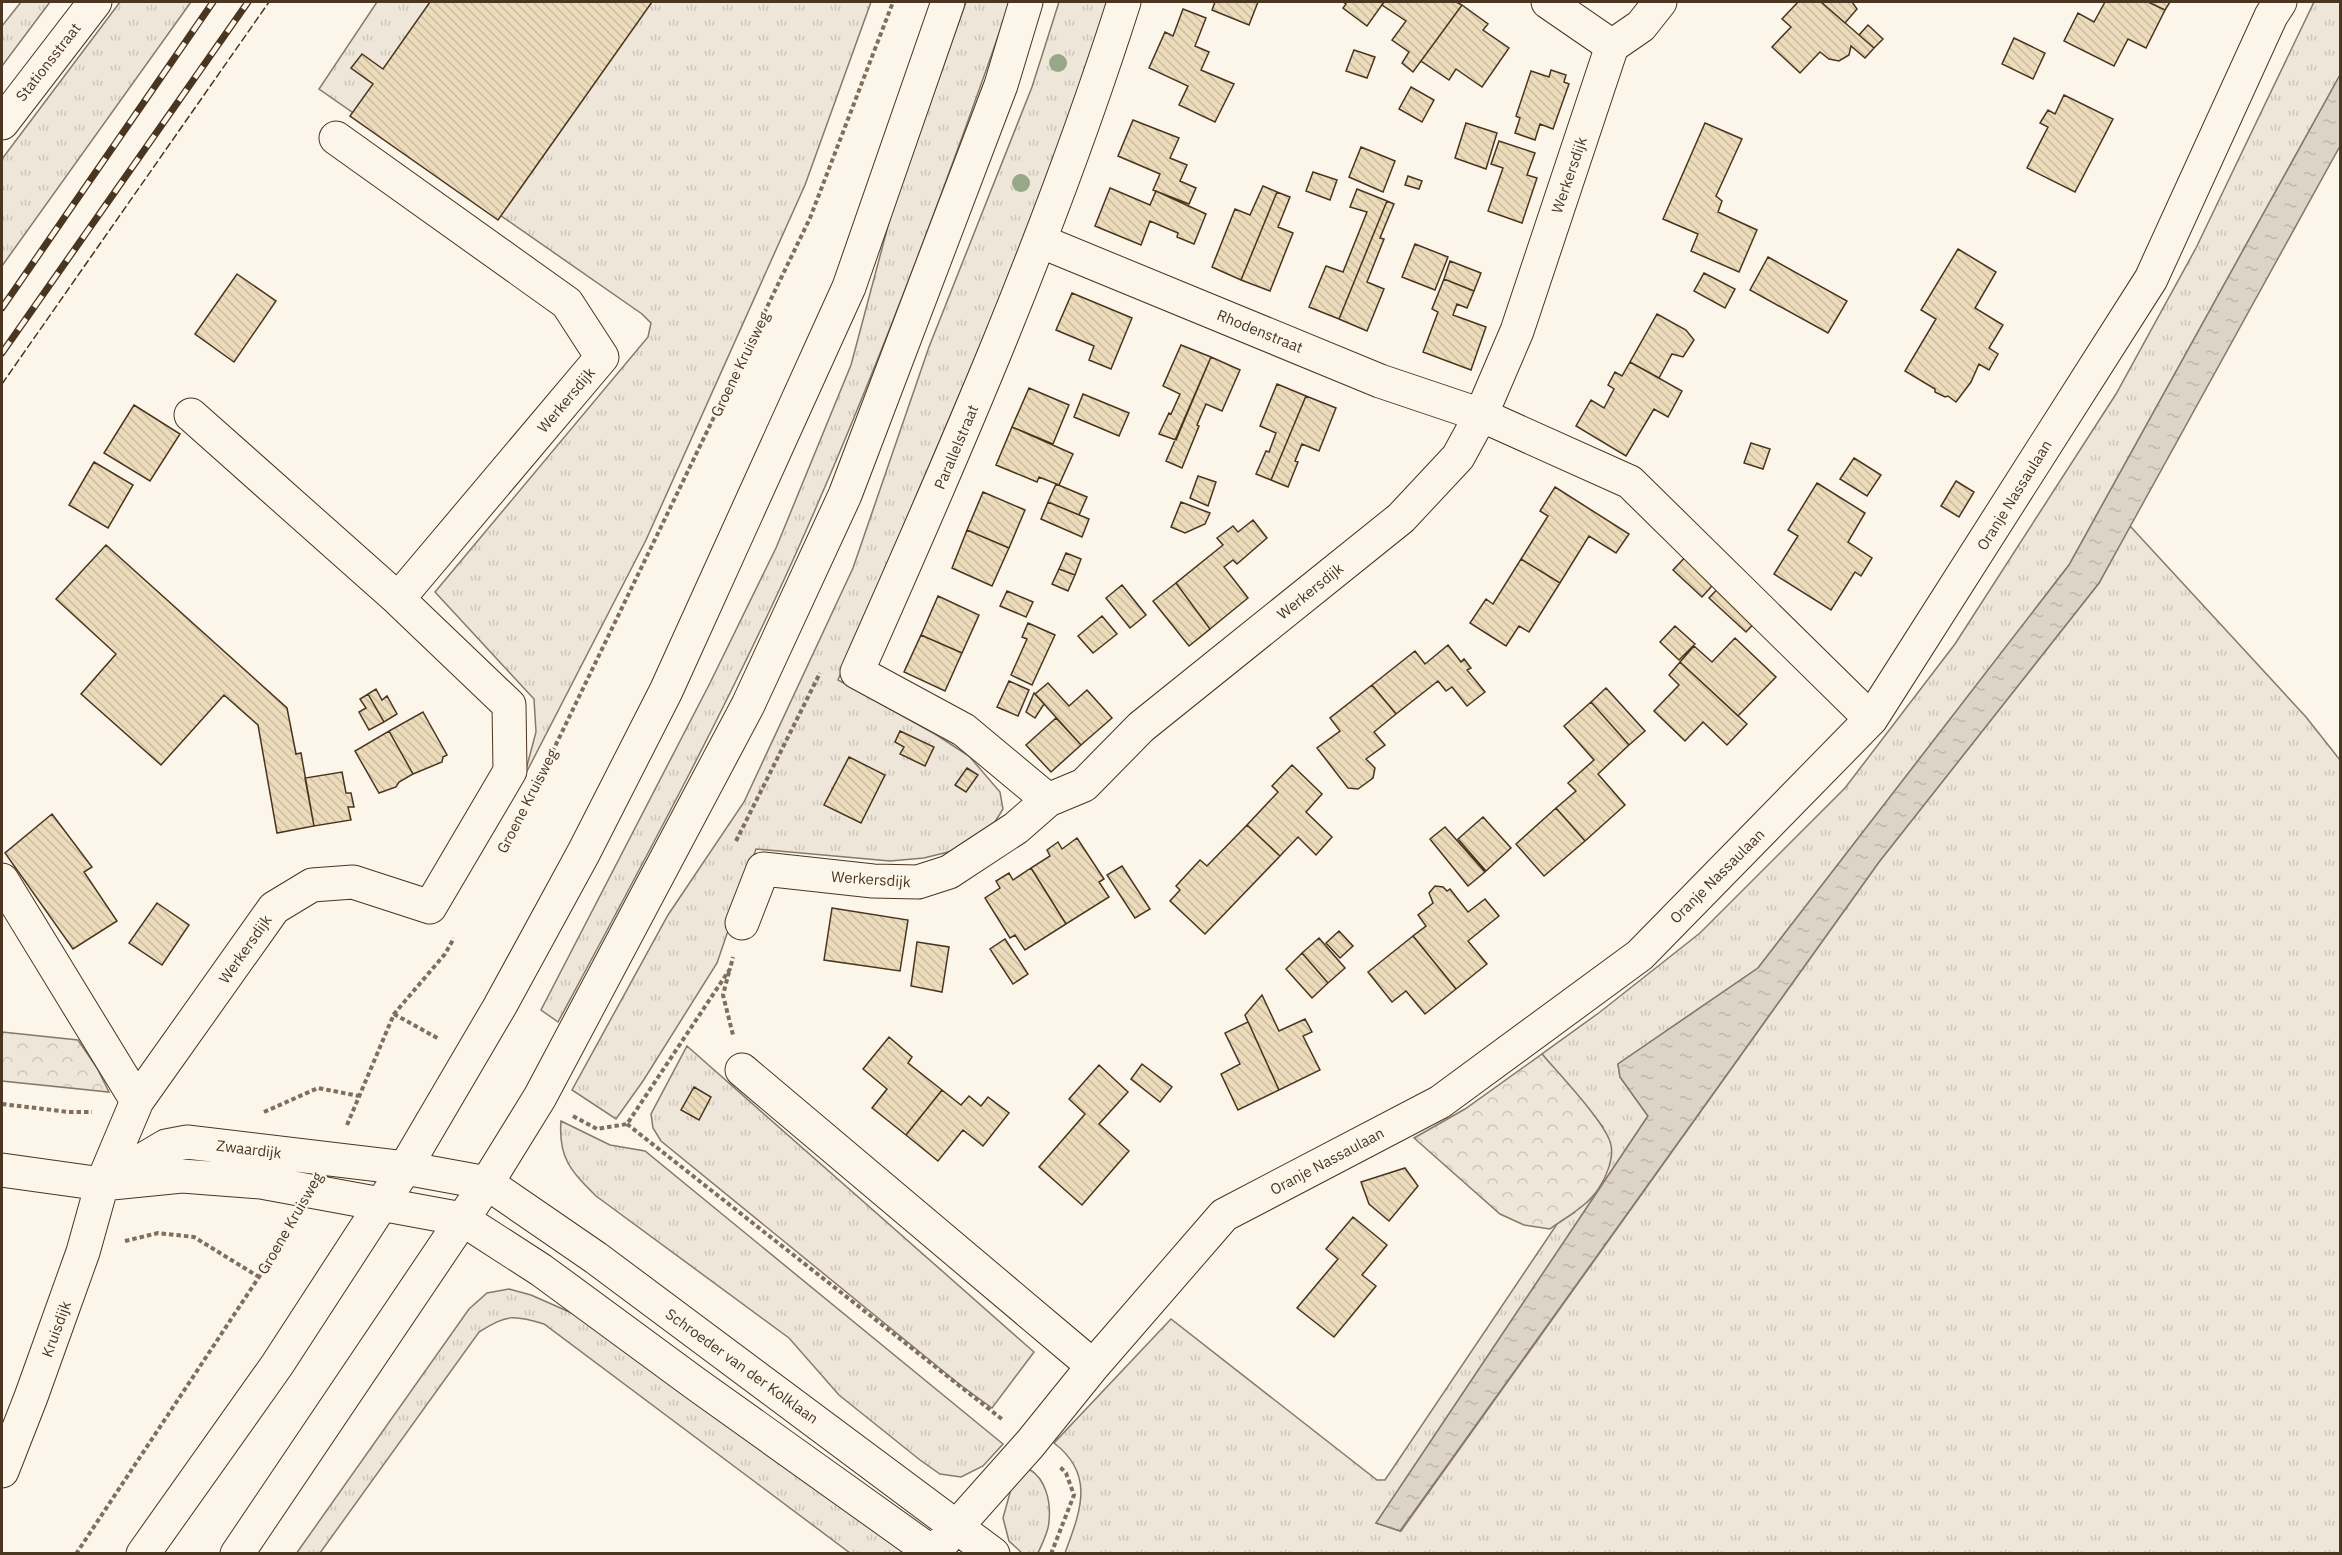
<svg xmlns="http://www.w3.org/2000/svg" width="2342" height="1555" viewBox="0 0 2342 1555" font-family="'IBM Plex Sans',sans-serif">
  <defs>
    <pattern id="grass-tufts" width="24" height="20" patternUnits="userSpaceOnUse" patternTransform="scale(1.5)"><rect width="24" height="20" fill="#ede6d9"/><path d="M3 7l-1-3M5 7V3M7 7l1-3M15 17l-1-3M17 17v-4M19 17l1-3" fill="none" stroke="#cdc6ba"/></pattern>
    <pattern id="forest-crowns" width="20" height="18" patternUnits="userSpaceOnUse" patternTransform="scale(1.5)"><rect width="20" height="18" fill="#ede6d9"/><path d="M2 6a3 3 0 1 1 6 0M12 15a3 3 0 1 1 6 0" fill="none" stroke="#cdc6ba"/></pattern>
    <pattern id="water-ripples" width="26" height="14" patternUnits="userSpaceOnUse" patternTransform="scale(1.5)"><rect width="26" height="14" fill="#dcd4c6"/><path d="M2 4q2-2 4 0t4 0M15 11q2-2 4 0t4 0" fill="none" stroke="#beb7aa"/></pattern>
    <pattern id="building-back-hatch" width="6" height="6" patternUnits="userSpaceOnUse" patternTransform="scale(1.5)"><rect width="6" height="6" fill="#ecdcbc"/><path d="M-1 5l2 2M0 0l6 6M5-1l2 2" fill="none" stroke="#ccbda1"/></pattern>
  </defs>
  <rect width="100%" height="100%" fill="#fbf6e9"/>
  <!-- grass -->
  <path fill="url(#grass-tufts)" stroke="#887966" stroke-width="1.5" d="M21,2H50L2,66V26Z
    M120,2H191L2,266V159Z
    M377,2H871L805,185L646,540L524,777L536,732L534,699L435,592L648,337L651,323L642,314L319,89Z
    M966,2H1010C946,187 877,371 797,551C725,712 641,867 558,1022L541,1010L710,683L776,548L851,365L892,211Z
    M1059,2H1112L1102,34L989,325L838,680L935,734L969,756L1000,792L1003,809L993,825L952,851L924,858L890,861L756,849L717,963L643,1081L616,1119L572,1090L668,915L744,802L853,568L929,347L1032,87Z
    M2314,2H2340V75L2069,565L1758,968L1618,1064L1620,1077L1648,1116L1376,1523L1401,1531L1879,862L2099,583L2130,526L2306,717L2340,760V1553H1065C1080,1512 1096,1475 1054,1443L1171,1319L1377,1480H1385L1557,1224L1575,1212L1603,1127L1542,1054L1600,1012L1700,933L1845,788L1955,644L2116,394L2196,248Z
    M687,1046L1034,1352L992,1408L959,1384L661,1141L653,1128L651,1114Z
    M561,1121L610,1145L645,1151L1003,1444L983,1466L961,1477L940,1474L920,1460L839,1395L789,1338L596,1196C571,1171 558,1158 561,1121Z
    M509,1289L531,1295L583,1318L908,1553H850L544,1324C512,1314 507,1315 479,1332L320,1553L296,1554L469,1309L487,1293Z
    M1029,1469C1046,1479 1051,1502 1049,1521C1049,1531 1042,1544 1038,1553H1022L1009,1541L1003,1518L1011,1489Z"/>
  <!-- forest -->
  <path fill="url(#forest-crowns)" stroke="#887966" stroke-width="1.5" d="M2,1032L78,1040L97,1068L109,1092L2,1081Z
    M1542,1054C1558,1073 1607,1124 1611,1145C1614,1159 1606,1177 1599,1188C1588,1206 1566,1217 1550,1229L1524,1225L1500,1214L1414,1138L1465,1109Z"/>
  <!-- water -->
  <path fill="url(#water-ripples)" stroke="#887966" stroke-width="1.5" d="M2340,75V146L2099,583L1879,862L1400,1531L1376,1523L1648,1116L1620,1077L1618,1064L1758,968L2069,565Z"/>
  <!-- building -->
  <path fill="url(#building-back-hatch)" stroke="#4a3520" stroke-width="1.5" d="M430,2H652L498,220L350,116L373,84L351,68L362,54L383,69Z
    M1215,2H1258L1249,25L1212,10Z
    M1343,2H1384L1367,26L1343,8L1346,4Z
    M1384,2H1456L1462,5L1413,72L1402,63L1409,52L1392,40L1406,21L1382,5Z
    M1798,2H1821L1874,48L1865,58L1851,46L1849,55L1839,61L1829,59L1820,52L1800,73L1772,47L1791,27L1782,19Z
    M1821,2H1852L1857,9L1845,23Z
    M2105,2H2148L2165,10L2146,48L2128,39L2114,66L2064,41L2078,13L2094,22Z
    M2148,2H2170L2165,10Z
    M1462,5L1488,24L1483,30L1509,48L1482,87L1456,69L1449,80L1421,61Z
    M1183,9L1206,18L1195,46L1209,52L1201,70L1234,84L1215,122L1179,105L1188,86L1149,68L1165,32L1173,36Z
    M1868,25L1883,39L1874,48L1859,35Z
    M2014,38L2045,53L2033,79L2002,64Z
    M1354,50L1375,57L1367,78L1346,71Z
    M1551,70L1566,75L1564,82L1569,84L1553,129L1540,124L1535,140L1515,133L1520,118L1516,116L1531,71L1549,77Z
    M1411,87L1434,100L1422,122L1399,109Z
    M2064,95L2113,119L2075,192L2027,168L2048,127L2040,123L2048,110L2055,114Z
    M1133,120L1179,138L1170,158L1187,165L1180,181L1196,188L1189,204L1153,190L1160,174L1118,156Z
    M1466,123L1497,133L1486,169L1455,158Z
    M1705,123L1742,139L1716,196L1722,201L1718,212L1757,230L1739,272L1691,251L1698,234L1663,219Z
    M1499,141L1535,153L1527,175L1537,178L1522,223L1488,211L1503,168L1491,164Z
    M1361,147L1395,161L1383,192L1349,177Z
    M1313,172L1337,180L1330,200L1306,191Z
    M1408,176L1422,181L1419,189L1405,185Z
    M1263,186L1277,192L1241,280L1212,267L1235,209L1250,215Z
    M1110,188L1150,205L1156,191L1206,214L1194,244L1177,237L1178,233L1150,221L1141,245L1095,226Z
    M1357,189L1387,201L1339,319L1309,307L1326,266L1343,272L1367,212L1350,207Z
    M1277,192L1290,197L1278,227L1293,233L1270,291L1241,280Z
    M1387,201L1394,204L1380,238L1384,239L1367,282L1384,289L1367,331L1339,319Z
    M1415,244L1448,257L1435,290L1402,277Z
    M1958,249L1996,272L1975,308L2003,325L1989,348L1998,354L1989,370L1979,364L1971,382L1956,402L1948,396L1945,397L1935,392V389L1905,371L1936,319L1921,310Z
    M1768,257L1847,301L1828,333L1750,290Z
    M1450,261L1481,273L1474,291L1444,279Z
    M1704,273L1735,289L1725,308L1694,291Z
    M237,274L276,301L234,362L195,334Z
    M1444,279L1474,291L1467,308L1457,304L1453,315L1486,327L1471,370L1423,352L1438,312L1432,309Z
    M1072,293L1132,318L1111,369L1089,360L1094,346L1056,330Z
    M1657,314L1686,330L1694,340L1683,357L1672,354L1659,378L1630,362Z
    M1181,345L1211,357L1176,440L1159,434L1169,413L1171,414L1180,394L1163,386Z
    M1211,357L1240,370L1222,411L1206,404L1197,425L1199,426L1182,468L1166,461Z
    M1630,362L1682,391L1668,417L1654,409L1626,456L1576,426L1591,400L1604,408L1614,389L1608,385L1615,372L1622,376Z
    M1277,384L1306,396L1271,480L1256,474L1266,451L1269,452L1276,433L1260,426Z
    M1029,388L1069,405L1053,444L1012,427Z
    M1083,394L1129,413L1119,436L1074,417Z
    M1306,396L1336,408L1319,451L1302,444L1295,461L1298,462L1288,487L1271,480Z
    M134,405L180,434L150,481L104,453Z
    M1012,427L1073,454L1059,485L1039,477L1037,482L996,465Z
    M1751,443L1770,449L1763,469L1744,463Z
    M1854,458L1881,475L1867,496L1840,479Z
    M94,462L133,485L108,528L69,505Z
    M1198,476L1216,482L1208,506L1190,498Z
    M1956,481L1974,492L1959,517L1941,506Z
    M1817,483L1865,513L1848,542L1872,558L1861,576L1855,572L1831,610L1774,574L1798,536L1788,530Z
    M1056,484L1087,497L1079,515L1048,502Z
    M1555,487L1629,534L1616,553L1589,536L1560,583L1521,559L1548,516L1540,511Z
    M983,492L1025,510L1009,548L967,530Z
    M1048,502L1089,519L1082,537L1041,519Z
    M1181,502L1210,513L1205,524L1185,533L1171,527Z
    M1253,520L1267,538L1237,564L1233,560L1224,567L1248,598L1210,629L1176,583L1223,545L1217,538L1233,526L1238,532Z
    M967,530L1009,548L992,586L952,568Z
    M106,545L287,708L296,754L301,753L314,826L277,833L258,725L224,695L161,765L81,694L116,654L56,599Z
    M1690,552L1719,578L1702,597L1673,570Z
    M1066,553L1081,559L1075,575L1059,569Z
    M1521,559L1560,583L1529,632L1519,626L1506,646L1470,623L1486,599L1493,604Z
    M1059,569L1075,575L1068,591L1052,584Z
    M1724,582L1760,617L1746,632L1709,598Z
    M1176,583L1210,629L1189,646L1153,601Z
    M1122,585L1146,615L1130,628L1106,598Z
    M1007,591L1033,602L1026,617L1000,606Z
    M938,596L979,615L962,653L921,635Z
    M1102,616L1117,634L1093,653L1078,636Z
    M1028,623L1055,635L1032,685L1011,675L1027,639L1022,637Z
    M1675,626L1695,644L1679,660L1660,642Z
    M921,635L962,653L945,691L904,672Z
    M1735,638L1776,677L1738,716L1680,662L1694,646L1712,662Z
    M1448,645L1461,662L1464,659L1471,668L1467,670L1485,692L1467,706L1452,687L1446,691L1438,681L1396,714L1372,685L1415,651L1425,664Z
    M1680,662L1747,724L1727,745L1703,722L1685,741L1654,711L1679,685L1669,675Z
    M1009,681L1029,690L1018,716L997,707Z
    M1048,683L1069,706L1087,690L1112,718L1081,745L1035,694Z
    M1372,685L1396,714L1374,732L1385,745L1366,759L1375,768L1373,778L1358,789L1348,788L1317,748L1340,731L1330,718Z
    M1606,688L1645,731L1629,745L1591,702Z
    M376,689L382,700L387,696L397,714L384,722L368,694Z
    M1034,693L1044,704L1035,718L1026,712Z
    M368,694L384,722L369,730L359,712L366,708L360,699Z
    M1591,702L1629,745L1598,774L1625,805L1585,841L1556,808L1576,791L1568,783L1594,760L1564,726Z
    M423,712L447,755L443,757L442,762L413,774L389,731Z
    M1056,718L1081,745L1051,772L1026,745Z
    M389,731L413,774L399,782L396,787L379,793L355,751Z
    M900,731L934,747L925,766L900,754L904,747L895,742Z
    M849,757L885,775L861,823L824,805Z
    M1292,765L1322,794L1306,812L1332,837L1316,855L1298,837L1280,856L1247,825L1278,792L1272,786Z
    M967,768L978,775L966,792L955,785Z
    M342,772L346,793H351L354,807H348L351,820L314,826L305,778Z
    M1556,808L1585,841L1544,876L1516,844Z
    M52,814L92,867L84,872L117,921L73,949L5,853Z
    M1483,817L1511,848L1486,871L1458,839Z
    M1247,825L1280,856L1205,934L1170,901L1180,890L1176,886L1200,860L1207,866Z
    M1445,827L1485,872L1468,886L1430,839Z
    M1077,838L1104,879L1099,882L1109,897L1066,924L1031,868L1050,856L1047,850L1058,842L1062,849Z
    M1122,866L1150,909L1135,918L1107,875Z
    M1031,868L1066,924L1025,950L1015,935L1010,938L985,898L1000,888L996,881L1009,873L1013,880Z
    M1435,886L1443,887L1447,891L1450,889L1468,912L1485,899L1499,916L1468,941L1487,964L1456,989L1413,936L1426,926L1418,915L1433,903L1429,893Z
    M157,903L189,925L162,965L129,943Z
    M832,908L908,920L900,971L824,960Z
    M1339,931L1353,946L1340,958L1326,943Z
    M1413,936L1456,989L1425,1014L1406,991L1392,1002L1368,972Z
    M1319,938L1345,968L1328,983L1302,953Z
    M1005,939L1028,974L1013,984L990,949Z
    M917,942L949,947L942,992L911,986Z
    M1302,953L1328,983L1312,998L1286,969Z
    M1262,995L1279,1031L1305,1019L1312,1032L1303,1036L1320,1070L1279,1090L1245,1015Z
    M1245,1015L1279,1090L1238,1110L1221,1074L1240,1064L1225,1033L1248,1022Z
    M889,1037L912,1057L908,1063L942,1090L906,1135L872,1108L887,1089L863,1069Z
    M1142,1064L1172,1087L1160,1102L1131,1079Z
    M1099,1065L1128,1092L1099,1124L1129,1151L1082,1205L1039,1167L1085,1114L1069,1099Z
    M694,1087L711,1097L699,1120L681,1110Z
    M942,1090L961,1105L969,1096L981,1106L988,1097L1009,1113L983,1146L963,1130L938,1161L906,1135Z
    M1405,1168L1418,1186L1389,1221L1369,1204L1361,1182Z
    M1353,1217L1387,1245L1362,1275L1376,1286L1334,1337L1297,1308L1338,1259L1326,1249Z"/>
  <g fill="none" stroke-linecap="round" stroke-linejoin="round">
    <!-- minor casing -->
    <g stroke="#4a3520" stroke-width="35">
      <path id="minor" d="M1548,2L1612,46
        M2,123L95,2
        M336,138L567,303L602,357L398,599
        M1040,241L1380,381L1481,415L1630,482L1871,719
        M1048,800L964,730L857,672C955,452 1051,231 1124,2
        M2,880L137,1101
        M742,923L763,869L873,881L918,882L949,872L1016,828L1048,800L1084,785L1141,727L1401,518L1458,457L1481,415L1517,331L1612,46L1641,26L1660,2
        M742,1070L1093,1366
        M2,1170L102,1184L182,1176L261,1182L462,1219L541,1270L696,1384L934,1554
        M112,1178L166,1146L187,1142L405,1168L487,1183L596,1258L993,1554
        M2,1471L31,1397L83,1252L102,1184L137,1101L274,908L312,885L353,882L430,907L510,771L509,705L398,599L191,415
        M933,1553L1030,1444L1093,1366L1224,1215L1440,1102L1640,955L1871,719L2151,279L2271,16L2280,2"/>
    </g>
    <!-- major casing -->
    <g stroke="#4a3520" stroke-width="35">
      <path id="major" d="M143,1554L277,1365L405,1168L500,1006L584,852L666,691L849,287L948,2
        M237,1554L487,1183L540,1097L748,705L845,495L1001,85L1026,2"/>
    </g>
    <!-- path -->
    <path stroke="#7f6f5c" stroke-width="4" stroke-dasharray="4.5 3" stroke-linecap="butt" d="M549,759L810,218L893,2
      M736,841L820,673
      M729,972L723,995L733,1035
      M394,1014L439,1039
      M2,1104L69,1112H92
      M264,1112L318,1088L359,1096
      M573,1116L597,1129L627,1124L730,969L733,957
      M627,1124L1003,1420
      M347,1125L394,1014L445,954L454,938
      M125,1241L158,1233L194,1237L259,1277
      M76,1554L259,1277L289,1224
      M1051,1554L1074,1495L1066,1473L1060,1467"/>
    <!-- minor -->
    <use href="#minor" stroke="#fbf6e9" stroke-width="33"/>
    <!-- major -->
    <use href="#major" stroke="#fbf6e9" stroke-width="33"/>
    <!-- rail casing -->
    <g stroke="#4a3520" stroke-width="7">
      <path id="rail" d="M2,308L213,2
        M2,353L248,2"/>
    </g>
    <!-- rail -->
    <use href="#rail" stroke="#fbf6e9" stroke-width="4.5" stroke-dasharray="14" stroke-linecap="butt"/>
    <!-- fence -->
    <path stroke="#4a3520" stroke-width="1.5" stroke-dasharray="8 3" stroke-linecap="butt" d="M2,384L269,2"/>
  </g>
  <!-- trees -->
  <g fill="#96a887">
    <circle cx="1058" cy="63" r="9"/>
    <circle cx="1021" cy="183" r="9"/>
  </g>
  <g text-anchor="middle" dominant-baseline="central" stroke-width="4.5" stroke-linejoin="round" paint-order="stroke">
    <!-- street labels -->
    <g font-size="15" fill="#4a3520" stroke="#fbf6e9">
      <text transform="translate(48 62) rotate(-52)">Stationsstraat</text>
      <text transform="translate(1569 175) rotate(-71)">Werkersdijk</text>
      <text transform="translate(1260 331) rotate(22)">Rhodenstraat</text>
      <text transform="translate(740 364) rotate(-64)">Groene Kruisweg</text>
      <text transform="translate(566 400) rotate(-50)">Werkersdijk</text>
      <text transform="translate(956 447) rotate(-67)">Parallelstraat</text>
      <text transform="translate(2014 495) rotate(-58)">Oranje Nassaulaan</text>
      <text transform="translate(1310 591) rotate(-39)">Werkersdijk</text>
      <text transform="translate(527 801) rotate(-63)">Groene Kruisweg</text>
      <text transform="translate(1717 876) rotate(-45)">Oranje Nassaulaan</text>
      <text transform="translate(871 879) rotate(4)">Werkersdijk</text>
      <text transform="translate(245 949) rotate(-55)">Werkersdijk</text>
      <text transform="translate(249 1149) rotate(7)">Zwaardijk</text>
      <text transform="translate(1327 1161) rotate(-28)">Oranje Nassaulaan</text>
      <text transform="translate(290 1223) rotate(-60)">Groene Kruisweg</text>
      <text transform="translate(56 1329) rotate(-70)">Kruisdijk</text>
      <text transform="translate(742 1366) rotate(36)">Schroeder van der Kolklaan</text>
    </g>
  </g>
  <!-- border -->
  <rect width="2342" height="1555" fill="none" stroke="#4a3520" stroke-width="6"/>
</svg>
